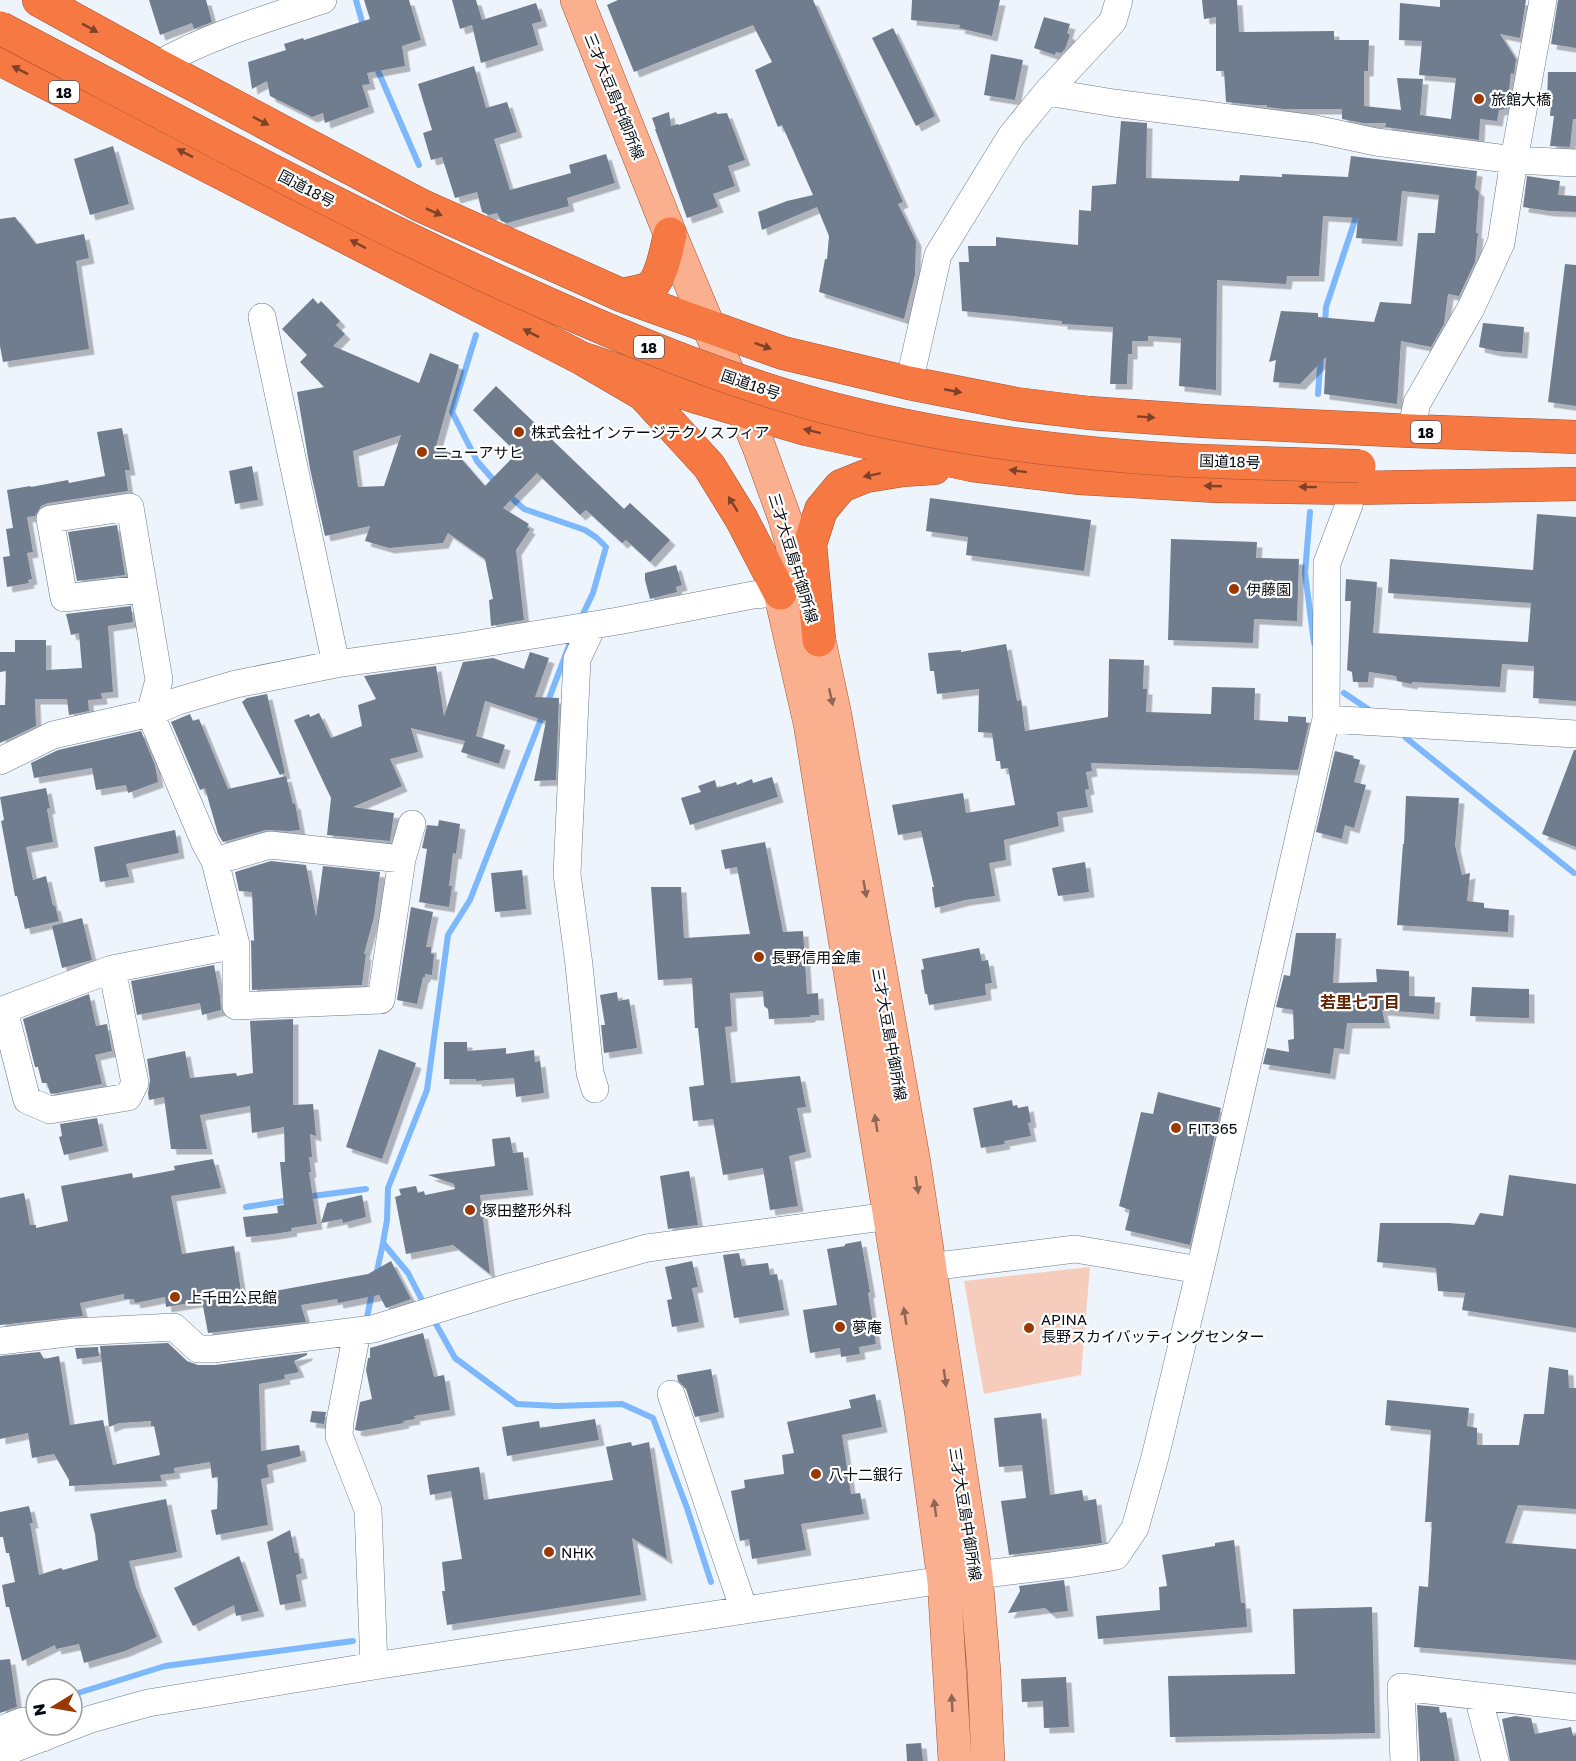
<svg xmlns="http://www.w3.org/2000/svg" width="1576" height="1761" viewBox="0 0 1576 1761" font-family="'Golos Text','Noto Sans JP',sans-serif">
  <defs>
    <filter id="shadow"><feDropShadow dx="5.5" dy="5.5" stdDeviation="0" flood-color="#0004"/></filter>
  </defs>
  <rect width="100%" height="100%" fill="#eef4fc"/>
  <!-- green -->
  <path fill="#f6cdbd" d="M1090,1267L1081,1375L984,1394L964,1281Z"/>
  <g fill="none" stroke-linecap="round" stroke-linejoin="round">
    <!-- stream -->
    <path stroke="#7db7fc" stroke-width="6" d="M356,0L364,29
      M375,64L419,165
      M1325,324L1326,307L1358,211
      M476,335L452,412L477,461L497,484
      M1318,394L1321,355
      M506,493L524,509L585,530L597,538L606,547L593,593L581,618
      M1310,512L1305,573L1314,643
      M1344,693L1368,709
      M547,704L573,635
      M1406,738L1574,873
      M305,1197L366,1189
      M246,1207L290,1200
      M376,1276L383,1243
      M425,1306L408,1273L383,1243L387,1220L388,1188L427,1090L448,935L470,900L543,714
      M432,1317L455,1358L517,1404L557,1406L622,1404L653,1418L687,1508L711,1582
      M366,1322L373,1288
      M75,1701L78,1693L165,1666L353,1641"/>
  </g>
  <!-- building -->
  <path fill="#6f7d8e" fill-rule="evenodd" filter="url(#shadow)" d="M149,0H206L212,22L194,29L192,23L160,35Z
    M364,0H409L421,40L402,46L405,66L367,73L370,84L362,85L369,107L325,123L323,113L312,117L270,96L267,81L252,89L248,62L286,50L284,44L303,38L304,40L370,19Z
    M452,0H476L482,20L536,3L542,21L532,24L538,45L481,63L472,25L460,29Z
    M618,0H813L903,202L898,204L916,241L915,275L904,319L819,292L825,259H827L829,236L817,207L762,230L758,212L787,201L813,195L782,125L778,127L755,70L772,62L753,25L634,72L607,5Z
    M912,0H1000L992,36L959,28L960,25L911,20Z
    M1202,0H1237L1239,32L1334,31V40H1369L1368,71H1364V106L1401,110L1397,78L1423,79L1420,115L1451,119L1456,78L1419,75L1422,41L1399,40L1400,3L1440,7V0H1526L1520,38L1500,34L1516,59L1514,74L1511,73L1507,109L1499,110L1497,121L1480,119L1479,140L1385,127L1386,123H1363L1342,119V109H1283L1267,107V105H1255L1226,102L1224,71H1216V17L1204,19Z
    M1558,0H1576V48L1551,44Z
    M1044,17L1070,24L1067,33L1070,35L1065,49L1061,53L1056,52L1055,55L1034,48Z
    M893,28L935,116L916,126L872,38Z
    M991,54L1023,60L1015,100L984,95Z
    M474,66L486,108L507,102L517,132L494,139L510,190L571,173L569,165L606,154L615,183L567,198L569,206L507,223L501,221L497,213L489,215L482,212L477,192L455,198L442,157L431,160L423,133L432,130L418,84Z
    M1548,72H1576V119H1573L1570,147L1550,146L1554,116H1550L1551,103H1547Z
    M669,112L671,126L678,124L679,125L716,112L717,114L727,113L745,160L728,166L735,186L713,194L718,207L687,218L655,129H656L652,118Z
    M1121,121L1147,123L1146,178L1239,181L1240,175L1282,177V174L1348,177L1351,156L1477,171L1475,188L1479,192L1476,233H1478L1475,262L1459,296L1448,294L1444,324L1431,347L1401,341L1397,404L1324,394L1326,357L1300,384L1273,382L1276,360L1269,362L1281,311L1318,313V317L1374,322L1380,302L1411,304L1418,233H1435L1439,195L1402,191L1397,241L1356,238L1358,218L1323,216L1319,276H1287L1286,284L1217,280L1216,390L1179,386L1181,338L1148,336V341H1132V354H1128L1127,384H1110L1113,327L1062,324V321L962,311L959,262H969L968,246H996V237L1078,245L1079,210L1091,211L1092,186L1116,184Z
    M113,146L129,204L90,215L74,159Z
    M1527,176L1560,181L1558,195L1576,196V212L1549,211L1523,207Z
    M15,217L36,244L84,234L89,258L76,261L89,349L3,362L0,346V219Z
    M1565,264L1576,265V406L1548,402Z
    M313,298L318,304L321,301L340,321L336,325L345,334L333,346L419,383L430,353L459,365L435,450L437,448L459,456L485,486L517,453L473,410L496,386L624,509L630,503L670,540L650,562L626,540L622,543L586,510L580,515L537,473L503,508L529,524L527,527L530,529L516,550L524,620L491,626L489,600L493,599L485,559L448,533L443,543L389,548L365,541L370,526L325,536L310,469L297,392L324,387L300,362L307,355L282,329ZM401,435L384,486L358,487L353,451Z
    M1483,323L1524,327L1522,353L1496,351L1479,347Z
    M122,428L130,470H125L128,491L48,503L41,506L35,516L27,517L33,552L27,553L32,579L28,580L29,583L7,587L3,557L10,556L6,529L13,528L7,490L30,486L31,487L68,480L69,483L105,476L97,432Z
    M252,466L258,500L235,504L229,471Z
    M930,498L1091,520L1084,571L966,555L968,537L926,531Z
    M1537,514L1576,517V701L1533,698L1534,666L1502,664L1500,687L1412,682V684L1397,681L1396,676L1369,672L1368,682H1353L1352,672L1347,670L1351,601H1345L1346,579L1377,582L1373,633L1528,642L1531,603L1388,593L1390,559L1533,570Z
    M117,525L125,575L77,581L68,532Z
    M1171,539L1257,542L1256,558L1299,559L1297,621L1254,619L1253,643L1168,640Z
    M676,565L682,585L676,587L677,592L650,599L645,580V573Z
    M131,606L133,622L108,626L113,692L101,693L102,699L88,700L89,711L69,715L67,699H35L36,726L0,743V705H5L6,671L0,672V652H15V640H46V670L82,668L79,633L71,635L66,614Z
    M1006,644L1017,701L1021,700L1025,731L1108,717L1109,659L1144,660L1143,689H1147L1146,712L1211,714L1212,687L1255,688L1254,720L1288,722V716L1306,717V723H1309L1298,770L1091,763L1092,771L1086,772L1089,789L1085,790L1088,807L1057,812L1059,826L1004,840L1006,860L989,863L995,896L965,900L935,908L932,887H934L921,831L898,835L892,805L963,793L966,813L1015,805L1008,768L1001,769L1000,761H996L992,733L978,732L979,689L937,694L934,671H930L928,653L961,650V652Z
    M530,652L549,658L535,697L559,698L556,780L534,781L546,721L485,701L476,736L505,745L499,764L461,752L465,741L411,728L418,752L390,759L402,786L353,807L394,813L390,841L327,835L331,798L294,720L309,714L310,717L319,713L331,738L362,726L358,705L376,699L364,676L436,666L444,716L463,662L493,658L524,669Z
    M267,694L285,773L280,775L242,702L247,698Z
    M190,714L193,721L199,719L228,789L286,776L293,804L295,803L300,830L290,831L266,830L223,842L218,834L205,788L200,790L171,722Z
    M141,731L155,765L158,782L128,793L126,785L96,790L92,768L34,778L31,763L58,750Z
    M1574,750H1576V847L1542,834Z
    M1335,751L1354,756L1353,758L1360,760L1354,782L1366,785L1354,828L1345,825L1342,839L1316,832Z
    M772,777L778,797L690,825L681,798L701,792L698,786L715,780L717,788L736,782L737,785L752,779L753,783Z
    M46,788L50,808L47,809L53,842L26,847L33,880L46,876L53,906L55,905L59,921L25,929L17,896H15L4,837L1,821L4,820L0,797Z
    M1406,796L1459,798L1455,845L1462,875L1470,873L1467,901L1484,903V908L1509,910L1508,932L1397,925L1403,844H1404Z
    M439,820L460,824L456,854L453,853L449,886H452L449,907L419,902L427,849L422,848L427,825L438,826Z
    M175,830L179,853L126,864L129,877L100,882L94,847Z
    M765,842L783,932L803,931L807,994L818,993L819,1015H810V1017L769,1019L768,1009L764,1006L763,991L730,993L732,1026L725,1027L731,1083L800,1076L806,1107L797,1108L806,1152L789,1156L798,1206L770,1210L763,1168L723,1175L713,1119L693,1121L689,1087L704,1085L698,1028H695L692,978L658,980L651,887H681L684,938L750,934L737,867L725,869L721,850Z
    M271,861L306,865L316,917L323,866L380,872L374,917L364,954H366L362,985L252,990L251,940L254,941L252,892L239,891L235,872Z
    M1085,862L1089,892L1058,896L1052,868Z
    M522,870L526,909L495,912L491,873Z
    M411,907L433,912L426,947H431V954H434L432,975L425,974V977H423L417,1004L397,1000Z
    M82,918L92,960L62,968L52,926Z
    M1296,933H1336L1333,983L1377,982L1376,969L1409,971V996L1435,997L1434,1014L1382,1010L1385,1023H1347L1344,1049L1334,1048L1330,1074L1263,1064L1267,1048L1289,1052L1288,1040L1294,1039L1293,1010L1276,1007L1284,975L1290,976Z
    M979,948L982,961L988,960L992,983L985,984L986,995L929,1005L927,994H925L921,970L924,969L922,959Z
    M214,965L220,996L221,1010L202,1015L200,1003L137,1015L131,981Z
    M1472,987L1529,989V1018L1470,1016Z
    M617,992L618,1001L629,999L637,1048L604,1053L601,1025H605L600,995Z
    M89,994L96,1026L107,1024L112,1051L95,1055L102,1084L52,1094L50,1093L47,1083H42L38,1067H35L23,1019Z
    M293,1019V1105L313,1104L316,1136L310,1134L312,1157H309L311,1172H309L317,1224L291,1228L292,1231L274,1234L246,1237L243,1217L278,1213L277,1206L284,1205L280,1162H285L284,1127L252,1133L250,1106L200,1115L207,1149H171L164,1097L149,1100L148,1093L150,1080L147,1059L185,1051L190,1078L236,1073L237,1076L253,1073L250,1021Z
    M444,1042H467V1051L506,1048V1054L534,1050L535,1062L540,1061L544,1093L516,1097L514,1078L476,1081V1079H444Z
    M379,1049L416,1063L382,1159L346,1147Z
    M1158,1092L1221,1108L1190,1245L1125,1230L1130,1210L1119,1206L1141,1112L1153,1114Z
    M1012,1100L1013,1106L1017,1105L1018,1108L1028,1106L1031,1122L1028,1123L1031,1136L1004,1141L1005,1144L981,1148L973,1108Z
    M97,1118L103,1146L64,1155L59,1137L62,1136L60,1124Z
    M510,1137L513,1153L523,1152L528,1190L480,1195L490,1274L453,1245L406,1254L395,1197L401,1195L399,1189L416,1186L418,1193L424,1191L425,1195L455,1189L454,1184L428,1175L495,1166L492,1139Z
    M213,1159L221,1188L171,1196L182,1254L234,1246L242,1297L368,1274L391,1261L411,1299L386,1308L379,1295L338,1303L337,1299L301,1305L306,1322L208,1333L202,1301L166,1307L165,1297L135,1303L134,1299H124V1294L80,1303L83,1316L0,1325V1198L24,1193L30,1225H36V1228L68,1221L61,1186L132,1173L133,1178L175,1170L174,1166Z
    M689,1171L698,1225L668,1229L660,1176Z
    M1509,1175L1576,1184V1328L1462,1310L1465,1293L1438,1291L1436,1268L1377,1262L1380,1223H1449L1474,1225L1480,1213L1503,1216Z
    M362,1195L366,1217L343,1223L342,1219L321,1223L327,1203Z
    M861,1241L870,1292L868,1293L876,1344L859,1347L860,1354L841,1357L840,1348L810,1353L803,1310L837,1305L827,1249L845,1246V1244Z
    M739,1253L742,1266L768,1263L770,1275L777,1274L784,1310L734,1318L723,1255Z
    M692,1261L698,1287L692,1288L699,1322L672,1327L667,1300L672,1299L665,1267Z
    M423,1333L434,1377L444,1375L450,1410L414,1416L415,1419L403,1421L404,1423L360,1431L355,1430L360,1402L372,1399L366,1370L368,1358H370V1348Z
    M168,1343L187,1361L198,1365H215L307,1353V1355L294,1361L299,1372L284,1375L285,1379L259,1384L261,1451L299,1445L301,1456L267,1465L269,1477L261,1479L268,1525L216,1535L211,1510L217,1509L218,1477L212,1478L210,1462L174,1468L175,1473L160,1475L162,1481L69,1486V1480L54,1454L32,1458L28,1433L0,1439V1356L40,1352L44,1359L59,1356L70,1425L103,1420L113,1465L160,1455L154,1426H151V1421L119,1423L109,1427L100,1346Z
    M98,1347L99,1356L77,1359L75,1348Z
    M1549,1367L1568,1370L1569,1388H1576V1509L1518,1505L1505,1543L1576,1549V1660L1414,1647L1419,1586L1428,1587L1432,1522H1425L1431,1430L1385,1425L1387,1400L1469,1408L1467,1426L1477,1428V1445H1519L1524,1414H1544Z
    M711,1369L719,1412L695,1417L686,1389L678,1381L677,1375Z
    M875,1394L882,1427L842,1435L851,1494L860,1493L864,1514L801,1524L806,1550L752,1559L749,1539L740,1541L731,1491L745,1488L744,1480L784,1474L782,1455L794,1453L787,1422L851,1408L849,1400Z
    M312,1411L326,1412L324,1424L310,1422Z
    M1041,1413L1050,1495L1082,1490L1084,1501L1096,1499L1102,1543L1009,1555L1001,1501L1026,1498L1022,1465L999,1467L994,1418Z
    M595,1419L599,1440L507,1456L502,1427L539,1421L540,1428Z
    M631,1442L632,1446L649,1442L667,1559L632,1538L641,1595L447,1625L442,1591H445L442,1562L462,1559L451,1491L430,1495L427,1475L479,1467L484,1500L613,1480L606,1447Z
    M166,1499L177,1552L129,1561L136,1587L157,1637L125,1651L84,1663L79,1644L56,1649L55,1645L22,1661L9,1607H6L2,1585L15,1582L9,1553H6L3,1537H0V1512L29,1506L33,1523H30L39,1575L61,1568L63,1570L98,1560L95,1534L90,1514Z
    M290,1530L295,1553H298L302,1573L296,1575L301,1601L280,1605L267,1542Z
    M1234,1540L1241,1603H1245L1247,1627L1098,1639L1096,1616L1160,1610L1159,1587L1167,1586L1162,1555L1215,1546V1543Z
    M239,1556L259,1611L236,1616L234,1605L193,1626L174,1588Z
    M1064,1580L1068,1611L1051,1613L1045,1608L1008,1613L1020,1591L1019,1586Z
    M1372,1607L1375,1733L1170,1737L1168,1676L1295,1674L1293,1609Z
    M10,1659L17,1707L0,1713V1660Z
    M1066,1677L1069,1727L1044,1728L1043,1701L1022,1702L1021,1679Z
    M1417,1705L1439,1707L1440,1713L1446,1712L1455,1761H1420Z
    M1515,1716L1531,1718L1535,1734L1571,1727L1573,1736L1576,1735V1761H1510L1502,1719Z
    M921,1743L923,1761H907L906,1744Z"/>
  <g fill="none" stroke-linecap="round" stroke-linejoin="round">
    <!-- minor casing -->
    <g stroke="#6c7a8b" stroke-width="28">
      <path id="minor" d="M157,65C210,35 266,19 323,0
        M1047,92L1114,103L1315,129L1376,142L1514,160L1576,163
        M262,317L336,664
        M909,383L938,255L1011,136L1047,92L1113,21L1119,0
        M1411,431L1417,403L1471,308L1501,243L1514,160L1543,0
        M1352,488L1349,505L1327,563L1326,719L1576,734
        M593,625L577,659L567,874L579,965L590,1073L595,1089
        M0,761L53,735L150,713L178,701L236,684L336,664L466,646L618,621L753,595L780,593
        M215,861L270,845L402,859
        M236,945V1006L381,1000L402,859L412,824
        M4,1010L27,1100L50,1110L128,1097L135,1083L112,969
        M0,1011L112,969L236,945L215,861L205,843L150,713L159,680L130,507L50,519L64,598L143,589
        M911,1271L929,1267L1075,1249L1200,1270
        M357,1332L340,1421L339,1436L368,1510L374,1666
        M0,1341L75,1332L174,1327L198,1349H213L373,1329L506,1288L647,1248L890,1216
        M671,1394L744,1610
        M1478,1697L1495,1761
        M0,1730L23,1721L30,1725L43,1738
        M0,1754L91,1719L148,1703L374,1666L976,1575C1023,1569 1070,1565 1116,1556L1135,1528L1155,1457L1200,1270L1326,719
        M1404,1761L1401,1687L1576,1707"/>
    </g>
    <!-- major casing -->
    <g stroke="#a25332" stroke-width="34">
      <path id="major" d="M577,0L670,234L759,447L785,519L819,640L835,715L914,1163L976,1575L984,1672L988,1761
        M774,566L810,723L921,1410L944,1581L955,1761"/>
    </g>
    <!-- highway casing -->
    <g stroke="#a25332" stroke-width="34">
      <path id="highway" d="M39,0L157,65L420,205L621,295L783,353L909,383L1016,404L1089,413L1203,421L1411,431L1576,437
        M0,59L583,359L643,394L709,466L741,518L780,593
        M621,295C630,293 641,292 649,288C661,280 667,248 670,234
        M583,359L700,398L806,429L972,465L1080,478L1216,486L1352,488L1576,484
        M819,640L810,544L821,510L841,486L866,476L903,470L934,468"/>
    </g>
    <!-- minor -->
    <use href="#minor" stroke="#fff" stroke-width="27"/>
    <!-- major -->
    <use href="#major" stroke="#faaf8e" stroke-width="33"/>
    <!-- highway -->
    <use href="#highway" stroke="#f67943" stroke-width="33"/>
    <!-- highway-bridge casing -->
    <g stroke="#a25332" stroke-width="34" stroke-linecap="butt">
      <path id="highway-bridge" d="M0,28C174,119 347,214 526,294C632,342 740,387 853,414C954,439 1059,452 1162,459C1228,463 1293,464 1359,466"/>
    </g>
    <!-- highway-bridge -->
    <use href="#highway-bridge" stroke="#f67943" stroke-width="33"/>
  </g>
  <!-- one-way arrows -->
  <defs><path id="oneway-solid" d="M-6-.8H1V-3.2L6.5 0L1 3.2V.8H-6Z" transform="scale(1.5)"/></defs>
  <g fill="#7e422a">
    <use href="#oneway-solid" transform="translate(90 28) rotate(29)"/>
    <use href="#oneway-solid" transform="translate(20 70) rotate(-153)"/>
    <use href="#oneway-solid" transform="translate(261 121) rotate(28)"/>
    <use href="#oneway-solid" transform="translate(185 153) rotate(-153)"/>
    <use href="#oneway-solid" transform="translate(434 212) rotate(24)"/>
    <use href="#oneway-solid" transform="translate(358 244) rotate(-152)"/>
    <use href="#oneway-solid" transform="translate(531 333) rotate(-153)"/>
    <use href="#oneway-solid" transform="translate(763 346) rotate(20)"/>
    <use href="#oneway-solid" transform="translate(953 391) rotate(11)"/>
    <use href="#oneway-solid" transform="translate(1146 417) rotate(4)"/>
    <use href="#oneway-solid" transform="translate(812 431) rotate(-166)"/>
    <use href="#oneway-solid" transform="translate(1018 471) rotate(-173)"/>
    <use href="#oneway-solid" transform="translate(872 475) rotate(168)"/>
    <use href="#oneway-solid" transform="translate(1213 486) rotate(-178)"/>
    <use href="#oneway-solid" transform="translate(1308 487) rotate(-179)"/>
    <use href="#oneway-solid" transform="translate(733 504) rotate(-122)"/>
  </g>
  <g fill="#8d6656">
    <use href="#oneway-solid" transform="translate(831 697) rotate(78)"/>
    <use href="#oneway-solid" transform="translate(865 889) rotate(80)"/>
    <use href="#oneway-solid" transform="translate(876 1123) rotate(-99)"/>
    <use href="#oneway-solid" transform="translate(917 1185) rotate(81)"/>
    <use href="#oneway-solid" transform="translate(905 1316) rotate(-99)"/>
    <use href="#oneway-solid" transform="translate(945 1378) rotate(82)"/>
    <use href="#oneway-solid" transform="translate(935 1508) rotate(-98)"/>
    <use href="#oneway-solid" transform="translate(952 1703) rotate(-93)"/>
  </g>
  <!-- markers -->
  <g fill="#9b3800" stroke="#fff" stroke-width="2">
    <circle cx="1479" cy="99" r="6"/>
    <circle cx="519" cy="432" r="6"/>
    <circle cx="422" cy="452" r="6"/>
    <circle cx="1234" cy="589" r="6"/>
    <circle cx="759" cy="957" r="6"/>
    <circle cx="1176" cy="1128" r="6"/>
    <circle cx="470" cy="1210" r="6"/>
    <circle cx="175" cy="1297" r="6"/>
    <circle cx="840" cy="1327" r="6"/>
    <circle cx="1029" cy="1328" r="6"/>
    <circle cx="816" cy="1474" r="6"/>
    <circle cx="549" cy="1552" r="6"/>
  </g>
  <g text-anchor="middle" dominant-baseline="central" stroke-width="4.5" stroke-linejoin="round" paint-order="stroke">
    <!-- shield labels -->
    <g fill="#fff" stroke="#515559" stroke-width="1.5">
      <rect x="49" y="81" width="30" height="22" rx="4.5"/>
      <rect x="634" y="336" width="30" height="22" rx="4.5"/>
      <rect x="1411" y="421" width="30" height="22" rx="4.5"/>
    </g>
    <g font-size="14" font-weight="bold" fill="#070c12">
      <text x="64" y="92">18</text>
      <text x="649" y="347">18</text>
      <text x="1426" y="432">18</text>
    </g>
    <!-- street labels -->
    <g font-size="15" fill="#070c12" stroke="#fff">
      <text transform="translate(615 96) rotate(68)">三才大豆島中御所線</text>
      <text transform="translate(307 188) rotate(28)">国道18号</text>
      <text transform="translate(751 384) rotate(19)">国道18号</text>
      <text transform="translate(1230 461) rotate(2)">国道18号</text>
      <text transform="translate(794 558) rotate(73)">三才大豆島中御所線</text>
      <text transform="translate(890 1034) rotate(80)">三才大豆島中御所線</text>
      <text transform="translate(966 1514) rotate(81)">三才大豆島中御所線</text>
    </g>
    <!-- poi labels -->
    <g font-size="15" fill="#070c12" stroke="#fff" text-anchor="start">
      <text x="1491" y="99">旅館大橋</text>
      <text x="531" y="432">株式会社インテージテクノスフィア</text>
      <text x="434" y="452">ニューアサヒ</text>
      <text x="1246" y="589">伊藤園</text>
      <text x="771" y="957">長野信用金庫</text>
      <text x="1188" y="1128">FIT365</text>
      <text x="482" y="1210">塚田整形外科</text>
      <text x="187" y="1297">上千田公民館</text>
      <text x="1041" y="1319">APINA<tspan x="1041" dy="17">長野スカイバッティングセンター</tspan></text>
      <text x="852" y="1327">夢庵</text>
      <text x="828" y="1474">八十二銀行</text>
      <text x="561" y="1552">NHK</text>
    </g>
    <!-- neighbourhood labels -->
    <g font-size="16" font-weight="bold" fill="#612202" stroke="#fff">
      <text x="1360" y="1002">若里七丁目</text>
    </g>
  </g>
  <!-- north arrow -->
  <g transform="translate(54 1707) rotate(259)"><circle r="28" fill="#ffffff" stroke="#9c9ea0" stroke-width="1.5"/>
  <path d="M0-4.5L10 22L0 15L-10 22Z" fill="#9b3800"/>
  <text y="-9" font-size="16" font-weight="bold" text-anchor="middle" fill="#070c12">N</text>
  </g>
</svg>
